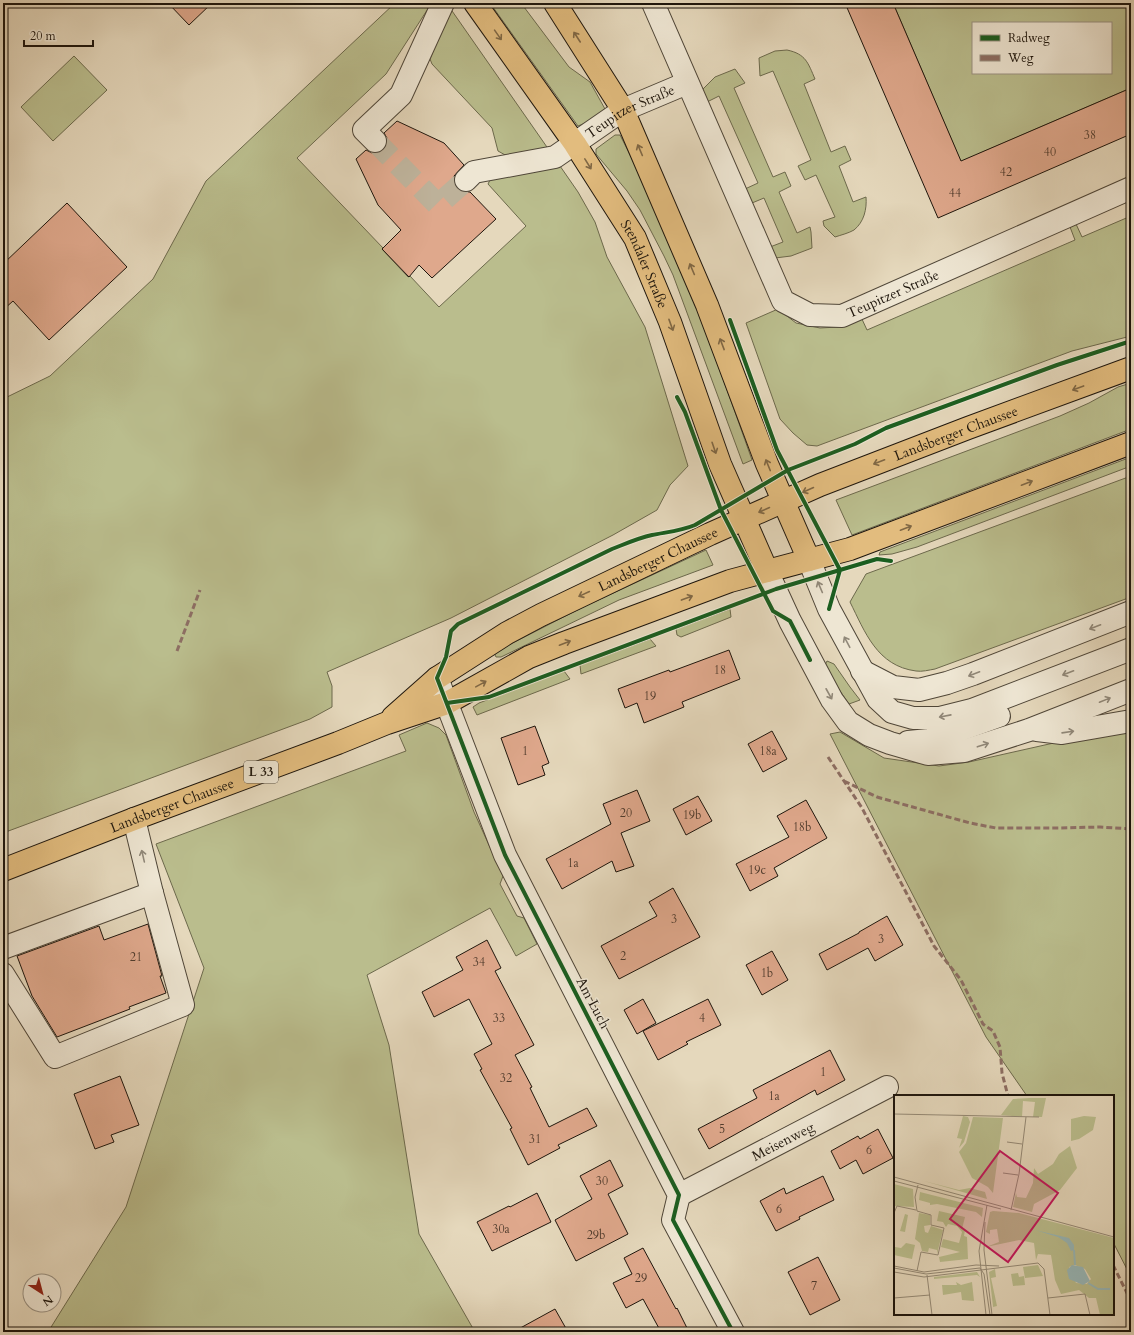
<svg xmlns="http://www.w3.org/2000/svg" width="1134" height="1335" viewBox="0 0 1134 1335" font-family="Cardo,serif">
  <rect width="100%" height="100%" fill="#e5d8bc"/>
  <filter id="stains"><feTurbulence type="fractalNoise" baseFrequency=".005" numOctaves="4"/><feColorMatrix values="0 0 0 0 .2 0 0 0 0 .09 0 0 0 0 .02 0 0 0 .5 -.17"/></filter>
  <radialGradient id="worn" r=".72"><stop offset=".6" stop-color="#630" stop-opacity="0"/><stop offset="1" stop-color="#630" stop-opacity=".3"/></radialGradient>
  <!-- green -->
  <path fill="#babd8d" stroke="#6c694c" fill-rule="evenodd" d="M395,3L431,4L386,74L297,158L383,248L382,249L408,277L410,276L439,307L526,226L488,184L491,178L560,166L578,192L595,222L607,257L645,327L688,466L670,485L657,510L613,535L451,618L327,672L332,686V707L310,719L3,833V399L50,376L153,279L206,181Z
    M490,3H521L569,67L590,82L605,109L588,122L578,126Z
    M893,3H1131V88L978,154L964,169ZM973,23H1111V73H973Z
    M450,8L549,150L507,156L498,151L492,128L432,64L430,59Z
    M787,50C806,54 808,63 815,79L804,84L831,152L845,146L851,160L839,166L853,202L866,197C867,209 864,222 854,230C849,233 841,235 835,237L824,226L823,221L835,217L816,175L805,180L798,166L811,160L773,71L760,76L759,58L775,51Z
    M74,56L107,90L53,141L21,107Z
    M735,69L745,83L734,88L773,177L785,172L791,186L779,192L797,233L810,227L811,232L812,248L791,256L775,258L770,247L783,242L764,198L752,203L745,189L758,183L719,96L707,102L702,90L715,77Z
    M615,135H620C674,239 713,350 752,460L743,464L673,275L664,256L640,210L627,191L596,154V149Z
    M1131,216V336L1072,351L817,446L807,445L793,433L780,419L746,323L778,309L796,323L820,328L838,327L861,317L867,330L1075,240L1070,227L1076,224L1082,237Z
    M1131,383V429L852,535L836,500L1060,416L1089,403L1118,387Z
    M1131,457V466L917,547L892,554L879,555L880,552Z
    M1131,476V597L935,669C929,670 922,672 916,671C877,666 865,632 850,602L866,574Z
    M706,550L713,565L619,600L501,657H496L495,655V653L503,648L581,608Z
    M730,609L731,617L681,637L677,635L676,629Z
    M650,639L656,646L581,674L580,665Z
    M827,661L834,664L850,687L860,700L849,704L836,685L825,665Z
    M564,671L570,679L477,715L473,707L479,703Z
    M427,723L439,728L446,735L474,812L503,876L500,884L517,916L524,918L537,944L516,956L490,908L367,975L389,1045L419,1234L475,1332H48L126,1207L204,968L156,844L406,751L399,735Z
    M1131,728V1277L1113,1242V1096H1027L986,1037L830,734L840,732L884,758L939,766L969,762L1067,740Z"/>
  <!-- building -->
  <path fill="#dfa88c" stroke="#1d150c" d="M168,3H212L189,25Z
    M845,3H893L961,161L1131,88V134L938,218Z
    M397,121L444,143L464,165L454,176V183L457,189L463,192H470L496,219L432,278L419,265L409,277L382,249L401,230L378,205L356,159L366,150L372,153H378L384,150L387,144V138L384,133Z
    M67,203L127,267L49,340L13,301L3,310V264Z
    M729,650L740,679L682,702L684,707L644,723L637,703L625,708L618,689L669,670L670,672Z
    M535,726L549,763L542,766L545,775L518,785L501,738Z
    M772,731L787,759L763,772L748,744Z
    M637,790L650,821L621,833L634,866L616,872L612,861L562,889L546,859L611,824L603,804Z
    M698,796L712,821L686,835L673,809Z
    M806,800L827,838L774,868L778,876L750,891L736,864L789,837L777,816Z
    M673,888L700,937L619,979L601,946L657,916L649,902Z
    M887,916L903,945L875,961L868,948L827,970L819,954L859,933V932Z
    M148,924L162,976H160L166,993L129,1007L130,1009L57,1037L32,996L17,956L99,926L104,940Z
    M487,940L501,968L495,971L534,1045L515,1055L532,1087L530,1088L549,1127L587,1108L597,1126L558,1145L560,1148L528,1165L510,1129L512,1128L480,1070L482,1069L474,1054L492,1044L469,999L434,1017L422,992L463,970L456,957Z
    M772,951L788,980L762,995L746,965Z
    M643,999L656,1023L637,1034L624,1010Z
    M708,999L721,1025L686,1042L688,1044L658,1060L643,1031Z
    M830,1050L845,1080L817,1095L815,1090L709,1149L698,1129L757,1098L753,1090Z
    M120,1076L139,1125L111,1135L114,1142L95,1149L74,1094Z
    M878,1129L893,1158L863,1174L856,1160L840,1169L831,1151L858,1136L860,1139Z
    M610,1160L623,1186L608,1194L628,1234L576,1261L555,1220L592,1199L580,1176Z
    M823,1176L834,1200L799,1217L800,1219L776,1231L760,1201L784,1188L786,1194Z
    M537,1193L551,1222L492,1251L477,1222L509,1206L510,1207Z
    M643,1248L676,1309L677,1308L689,1332H661L643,1299L626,1308L613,1283L632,1274L624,1258Z
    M818,1257L840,1300L810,1315L788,1272Z
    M555,1309L568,1332H513Z"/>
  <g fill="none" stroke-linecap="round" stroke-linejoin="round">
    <!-- minor-tunnel -->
    <path stroke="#bdb199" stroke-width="22" stroke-dasharray="22 11" stroke-linecap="butt" d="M375,141L438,205L466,180"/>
    <!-- minor casing -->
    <g stroke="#4f4638" stroke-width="24">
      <g id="minor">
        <path id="s1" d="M653,3L783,301L810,315L842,316L1131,188"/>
        <path d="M375,141L364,130L401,95L443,3"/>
        <path id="s2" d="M466,180L474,172L555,157L623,110L687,83"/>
        <path d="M809,560L829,609L878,699L892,712L913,718H940L972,710L1131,649"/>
        <path d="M767,571L790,621L832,700L848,722L869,735L890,743L928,754L964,751L1029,730L1131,690"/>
        <path d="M862,671L893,687L919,690L947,683L973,674L1131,612"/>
        <path d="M437,678L505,855L679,1195L673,1220L733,1332"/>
        <path d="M1037,730L1062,733L1131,721"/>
        <path d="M908,742L929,740L963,729L999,716"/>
        <path d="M3,948L152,893"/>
        <path d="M3,974L55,1057L183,1005L152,893L134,819"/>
        <path id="s3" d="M679,1195L887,1087"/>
      </g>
    </g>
    <!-- major casing -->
    <g stroke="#1d150c" stroke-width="24">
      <g id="major">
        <path id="s4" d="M475,3L575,144L635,238L670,322L720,464L767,571"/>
        <path d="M555,3L623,110L707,305L767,464L809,560"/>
        <path id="s5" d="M393,717L437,678L507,633L541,615L710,534L820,485L968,428L1131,368"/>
        <path id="s6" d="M3,870L134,819L338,743L387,723L447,703L529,657L564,643L730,581L850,549L1131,443"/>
      </g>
    </g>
    <!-- minor -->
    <use href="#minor" stroke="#eee6d3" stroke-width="22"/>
    <!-- major -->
    <use href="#major" stroke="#e2bc7e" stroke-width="22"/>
    <!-- quiet -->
    <path stroke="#8d6e63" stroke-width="3" stroke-dasharray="6 3" stroke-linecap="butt" d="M177,651L200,590
      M828,757L862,808L934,946L961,980L983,1024L993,1031L1000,1047L1002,1073L1008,1096
      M844,781L877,797L970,823L996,828H1060L1100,827L1131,829
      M1113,1265L1131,1301"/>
    <!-- cycleway casing -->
    <g stroke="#eee6d3" stroke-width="6">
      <path id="cycleway" d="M730,320L777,450L840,570L829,609
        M677,397L685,412L721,510L773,611L790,621L810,660
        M447,703L489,697L776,589L877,559L891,561
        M733,1332L673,1220L679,1195L505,855L437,678L446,657L451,631L458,624L612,549C625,544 638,538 652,535C667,532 681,531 695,525L788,470L855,444L886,428L1057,365L1131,341"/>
    </g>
    <!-- cycleway -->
    <use href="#cycleway" stroke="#1b5e20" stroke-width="4"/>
  </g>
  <!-- one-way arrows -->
  <defs><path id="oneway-shaft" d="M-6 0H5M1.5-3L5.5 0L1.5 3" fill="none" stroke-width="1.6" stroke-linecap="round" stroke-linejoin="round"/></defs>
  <g stroke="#806845">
    <use href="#oneway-shaft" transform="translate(498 35) rotate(55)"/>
    <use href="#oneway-shaft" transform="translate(577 37) rotate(-123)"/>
    <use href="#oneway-shaft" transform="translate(640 150) rotate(-113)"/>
    <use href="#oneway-shaft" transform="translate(588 164) rotate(58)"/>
    <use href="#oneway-shaft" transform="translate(692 269) rotate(-113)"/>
    <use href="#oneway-shaft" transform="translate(671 325) rotate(70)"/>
    <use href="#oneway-shaft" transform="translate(722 344) rotate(-111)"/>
    <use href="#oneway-shaft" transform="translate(1078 388) rotate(160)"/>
    <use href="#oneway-shaft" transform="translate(714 448) rotate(71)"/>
    <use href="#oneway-shaft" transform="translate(879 462) rotate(159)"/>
    <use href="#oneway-shaft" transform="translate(768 465) rotate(-112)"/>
    <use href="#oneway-shaft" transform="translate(1027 483) rotate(-21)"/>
    <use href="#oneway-shaft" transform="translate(808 490) rotate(156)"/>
    <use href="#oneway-shaft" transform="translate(764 510) rotate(156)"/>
    <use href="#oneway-shaft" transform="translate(906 528) rotate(-21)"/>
    <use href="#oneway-shaft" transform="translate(584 594) rotate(155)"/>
    <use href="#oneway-shaft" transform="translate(687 598) rotate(-20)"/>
    <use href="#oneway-shaft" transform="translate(565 643) rotate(-21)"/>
    <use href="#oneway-shaft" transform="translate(481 684) rotate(-29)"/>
  </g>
  <g stroke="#908879">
    <use href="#oneway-shaft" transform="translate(820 587) rotate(-113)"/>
    <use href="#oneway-shaft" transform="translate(1095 627) rotate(159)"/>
    <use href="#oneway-shaft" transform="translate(847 642) rotate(-118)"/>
    <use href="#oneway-shaft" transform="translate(1068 673) rotate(159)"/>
    <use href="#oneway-shaft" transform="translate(974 674) rotate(159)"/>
    <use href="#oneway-shaft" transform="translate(829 694) rotate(61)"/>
    <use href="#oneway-shaft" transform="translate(1105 700) rotate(-22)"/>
    <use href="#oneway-shaft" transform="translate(945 716) rotate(169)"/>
    <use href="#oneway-shaft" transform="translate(1068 732) rotate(-8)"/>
    <use href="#oneway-shaft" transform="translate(983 745) rotate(-18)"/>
    <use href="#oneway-shaft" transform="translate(143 856) rotate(-103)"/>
  </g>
  <g text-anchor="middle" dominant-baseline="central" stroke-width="3" stroke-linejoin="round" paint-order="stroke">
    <!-- number labels -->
    <g font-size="12" fill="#4e3a2c">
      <text x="1090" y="135">38</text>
      <text x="1050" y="152">40</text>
      <text x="1006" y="172">42</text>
      <text x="955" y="193">44</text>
      <text x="720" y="670">18</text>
      <text x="650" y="696">19</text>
      <text x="525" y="751">1</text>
      <text x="768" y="751">18a</text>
      <text x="626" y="813">20</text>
      <text x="692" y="815">19b</text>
      <text x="802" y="827">18b</text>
      <text x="573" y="863">1a</text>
      <text x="757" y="870">19c</text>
      <text x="674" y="919">3</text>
      <text x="881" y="939">3</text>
      <text x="623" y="956">2</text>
      <text x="136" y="957">21</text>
      <text x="479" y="962">34</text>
      <text x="767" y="973">1b</text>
      <text x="499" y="1018">33</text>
      <text x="702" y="1018">4</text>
      <text x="823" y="1072">1</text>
      <text x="506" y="1078">32</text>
      <text x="774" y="1096">1a</text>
      <text x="722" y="1129">5</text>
      <text x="535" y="1139">31</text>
      <text x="869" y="1150">6</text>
      <text x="602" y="1181">30</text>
      <text x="779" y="1209">6</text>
      <text x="501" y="1229">30a</text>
      <text x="596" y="1235">29b</text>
      <text x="641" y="1278">29</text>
      <text x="814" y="1286">7</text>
    </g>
    <!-- shield labels -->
    <rect fill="#eee6d3" stroke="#5c5448" stroke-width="1" x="244" y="761" width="34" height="22" rx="3"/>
    <g font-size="13" font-weight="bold" fill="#1d150c">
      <text x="261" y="772">L 33</text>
    </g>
    <!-- street labels -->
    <g font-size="14" fill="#1d150c" stroke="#eee6d3">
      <text stroke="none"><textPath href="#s2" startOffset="182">Teupitzer Straße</textPath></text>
      <text stroke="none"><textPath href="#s4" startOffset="312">Stendaler Straße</textPath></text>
      <text stroke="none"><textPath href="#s1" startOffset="443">Teupitzer Straße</textPath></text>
      <text stroke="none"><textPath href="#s5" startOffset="634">Landsberger Chaussee</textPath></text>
      <text stroke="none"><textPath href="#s5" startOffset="310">Landsberger Chaussee</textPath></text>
      <text stroke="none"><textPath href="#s6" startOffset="181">Landsberger Chaussee</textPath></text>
      <text transform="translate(593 1003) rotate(62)">Am Luch</text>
      <text stroke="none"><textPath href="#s3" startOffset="117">Meisenweg</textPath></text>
    </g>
  </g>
  <!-- overview -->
  <g transform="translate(894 1095)">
    <rect width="220" height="220" fill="#e5d8bc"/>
    <path d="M136,3H152L148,22H139L141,7L129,6L128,22L107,20L119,4ZM69,21L74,22L76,27L70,47L65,53L68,44L63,43ZM190,21L202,22L199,35L185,44L177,46V24ZM79,22L109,23L99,98L94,92L78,83L65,57L72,48ZM176,51L183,73L166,95L140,109L138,117L119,112L122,98L123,102L132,103L139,88L140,73L144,79L159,69L165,59ZM30,86L65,95L76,93L91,97L93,104ZM0,89L19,94L20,112L0,111ZM26,97L89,113L88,122L82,117L43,109L36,110V108L25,105ZM45,116L71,122L68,134L71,135L70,141L73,142L74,164L46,167L45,162L66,157L47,152L49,144L65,148L68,137L63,131L54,129L52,132L49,127L43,126ZM99,116L125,118L220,143V220H206L202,203H195L185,195L167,199L161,185L157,160L144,159L142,165L140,148L125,145L92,152L105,147L103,134L96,135V139L92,137L96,117ZM181,170L191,174L197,184L193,189L182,188L175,172ZM25,118L36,120V130L30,131L31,137L34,138L37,131L49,135L43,159V155L35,153L34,157L28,156L26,148L21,144ZM11,119L14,120L11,137L6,136ZM12,148L21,150L18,164L0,160L1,152L7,153ZM144,170L149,181L131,183L129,172ZM101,174L102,182L97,183L103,211L99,212L100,220L95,177ZM83,177L86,182L83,180L40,184V182ZM124,178L125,182L130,181L131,190L119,191L117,179ZM62,187L67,190L78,187L80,206L68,205L67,197L49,200L48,190H63Z" fill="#babd8d" fill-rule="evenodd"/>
    <path d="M141,135L175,143L180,150V155L177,156L173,148L164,142ZM178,170L189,172L196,186L189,190L175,184L173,175Z" fill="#98b8b9"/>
    <path fill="none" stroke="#98b8b9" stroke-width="2" d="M180,155L181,170M194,188L204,194H216"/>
    <path fill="none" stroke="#958a76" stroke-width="1" d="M0,19L145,22M113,47L128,49M109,78L124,80M0,82L220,142M0,86L107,114M117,115L125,79L132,22M0,118L3,111L22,115M91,127L90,155L98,220M0,171L30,177L82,170L105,171M0,173L32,179L86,173L90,179L96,220M23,176L27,157L44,160L50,133L37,130V120L23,116L21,102L24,90M0,177L30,182L144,168L150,174L156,220M33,180L38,220M0,203L36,200M154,203L191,199L196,220M92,220L85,156L93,110"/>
    <path fill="#c2185b" fill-opacity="0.15" stroke="#c2185b" stroke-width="2" d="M106,56L164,98L114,167L56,124Z"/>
    <rect width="220" height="220" fill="none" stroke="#1d150c" stroke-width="2"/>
  </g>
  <!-- margin -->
  <rect width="1134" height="1335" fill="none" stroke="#e5d8bc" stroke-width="16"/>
  <rect x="4" y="4" width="1126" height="1327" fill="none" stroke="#1d150c" stroke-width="2"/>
  <rect x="8" y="8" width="1118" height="1319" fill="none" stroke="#1d150c"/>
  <!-- legend -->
  <rect x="972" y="22" width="140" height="52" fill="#eee6d3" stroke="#9a9283"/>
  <rect x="980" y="35" width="20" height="6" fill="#1b5e20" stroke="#9a9283"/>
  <text x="1008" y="42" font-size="12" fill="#1d150c">Radweg</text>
  <rect x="980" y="55" width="20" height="6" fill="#8d6e63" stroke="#9a9283"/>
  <text x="1008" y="62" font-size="12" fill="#1d150c">Weg</text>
  <!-- north arrow -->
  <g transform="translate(42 1293) rotate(144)"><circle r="19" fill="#eee6d3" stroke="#9a9283"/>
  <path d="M0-3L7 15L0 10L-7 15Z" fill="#8f2418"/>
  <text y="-6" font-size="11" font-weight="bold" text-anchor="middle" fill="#1d150c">N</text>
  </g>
  <!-- scale -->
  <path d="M24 40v6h69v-6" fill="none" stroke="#1d150c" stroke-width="2"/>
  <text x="30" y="40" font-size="12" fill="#1d150c" stroke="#eee6d3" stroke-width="3" paint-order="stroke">20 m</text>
  <rect width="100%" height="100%" filter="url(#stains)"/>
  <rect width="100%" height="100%" fill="url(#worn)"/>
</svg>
